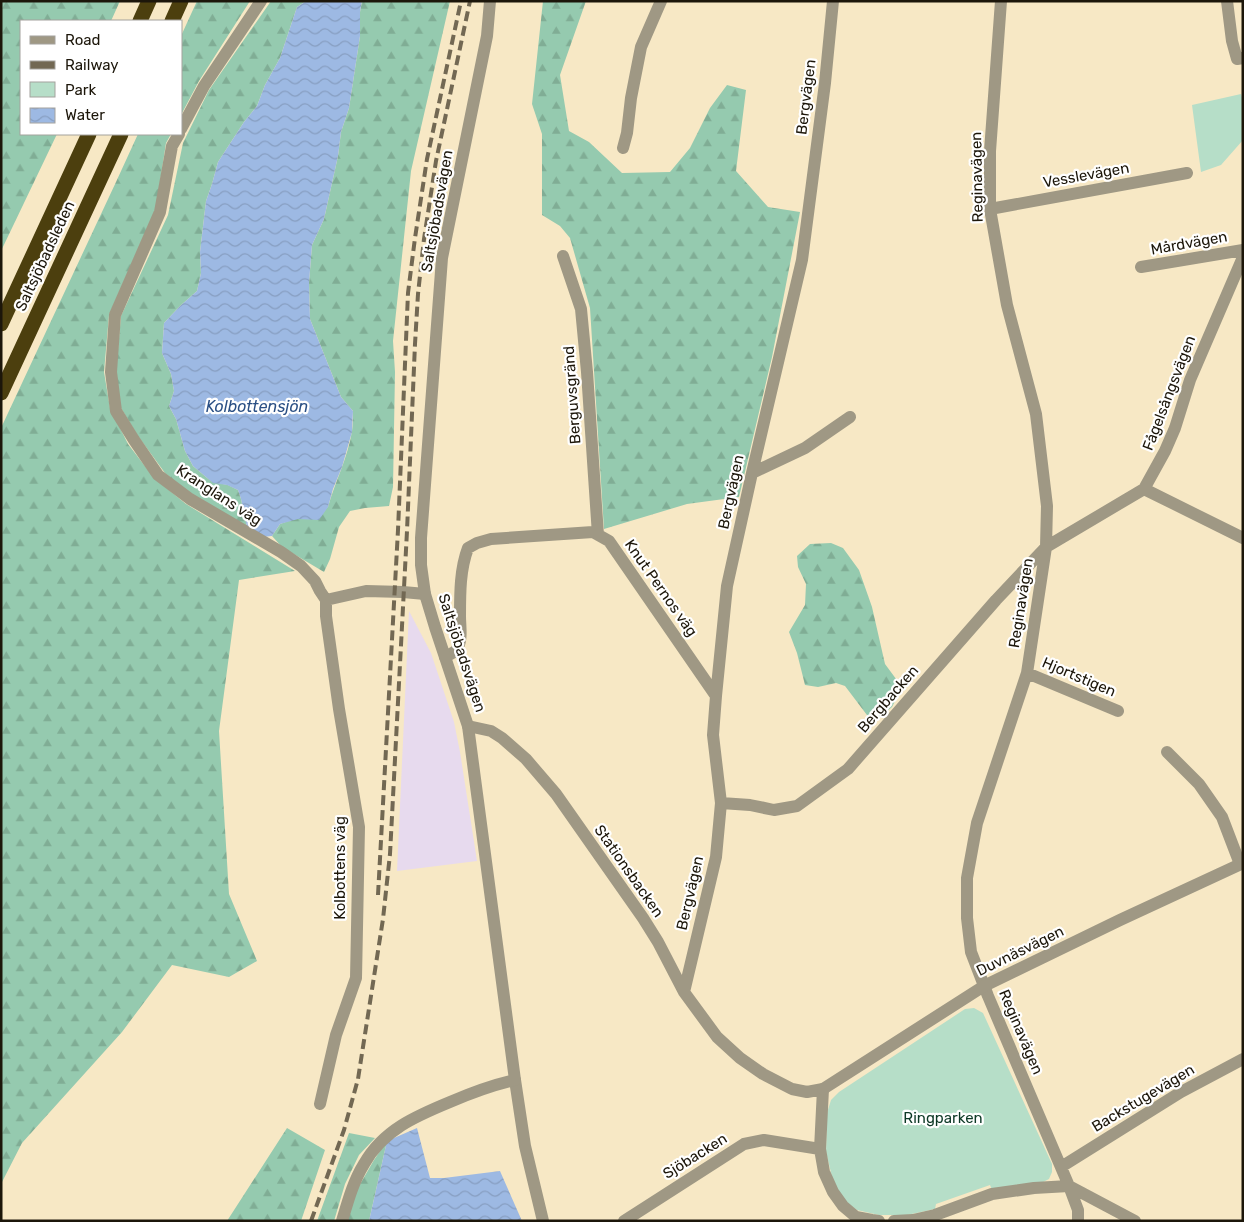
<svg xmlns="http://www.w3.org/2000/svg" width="1244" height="1222" viewBox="0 0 1244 1222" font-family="Rubik,sans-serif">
  <defs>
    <pattern id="forest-firs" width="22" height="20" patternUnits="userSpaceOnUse" patternTransform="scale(1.25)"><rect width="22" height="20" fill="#95caaf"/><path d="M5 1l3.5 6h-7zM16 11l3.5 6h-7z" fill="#80ad95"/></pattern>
    <pattern id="water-waves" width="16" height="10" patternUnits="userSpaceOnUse" patternTransform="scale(1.25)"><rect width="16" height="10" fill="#9db9e3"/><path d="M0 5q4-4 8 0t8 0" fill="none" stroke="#879ec1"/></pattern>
  </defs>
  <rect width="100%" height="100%" fill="#f7e8c5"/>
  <!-- commercial -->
  <path fill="#e7daee" d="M409,611L431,653L454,722L460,752L477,861L397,871Z"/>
  <!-- forest -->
  <path fill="url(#forest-firs)" d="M1,1H120L111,21H21V134H57L1,251Z
    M197,1H250L199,81L181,115V36Z
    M271,1H306L297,7L280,58L265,85L257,106L244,122L218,162L212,184L206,201L200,252L201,273L197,291L180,306L164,323L162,353L171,374L174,391L169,406L176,419L185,451L193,466L212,482L228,485L238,490L241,499L247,527L193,496L165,473L138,436L121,408L116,372L121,316L168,215L183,143L209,90Z
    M362,1H450L411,171L393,341L395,372L393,487L389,506L365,508L350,511L339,527L330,559L324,572L282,547L272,536L280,524L328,507C335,482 348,457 352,431C353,425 353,418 353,411L341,397L310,319L309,283L312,245L324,219L338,156L341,132L349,108L360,36V12Z
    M543,1H586L560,75L569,131L589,142L622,173L670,172L690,148L710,108L727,85L746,90L736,171L768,207L800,212L772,357L739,497L687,504L604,529L590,308L570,238L560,226L542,215V134L532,104Z
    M138,134H171L166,143L156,208L109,315L104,372L110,408L128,444L154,478L186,504L295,571L239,580L219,731L229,894L257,961L229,977L172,965L122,1032L22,1143L1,1184V428L116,182Z
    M831,543L843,548L859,570L872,607L885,664L902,687L892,707L873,723L845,686L836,683L818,687L805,685L797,653L789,632L805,605L806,584L798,567L797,556L810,544Z
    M287,1128L325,1150L301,1221H227Z
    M349,1133L375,1138L359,1155L345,1184L334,1221H317Z
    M387,1141L369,1221H347L355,1193L374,1160Z"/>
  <!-- park -->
  <path fill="#b6dec8" d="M1241,94L1243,101V140L1221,165L1201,172L1192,105Z
    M974,1008L983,1013L1052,1164V1172L1049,1179L1039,1184L992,1190L990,1185L936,1204L935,1209L907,1215H879L857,1210L843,1200L834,1185L826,1152L827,1113L831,1100L839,1092L965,1009Z"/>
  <!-- water -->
  <path fill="url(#water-waves)" d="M306,1H362L360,12V36L349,108L341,132L338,156L324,219L312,245L309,283L310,319L341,397L353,411L352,432L342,467L333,489L328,507L319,520L298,519L280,524L272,536L262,537L247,527L241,499L238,490L227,485L213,483L193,466L185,451L176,419L169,406L174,391L171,374L162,353L164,323L180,306L197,291L201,273L200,252L206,201L212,184L218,162L244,122L257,106L265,85L280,58L297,7Z
    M417,1128L430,1178H444L500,1171L522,1221H369L387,1141Z"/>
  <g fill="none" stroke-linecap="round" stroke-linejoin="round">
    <!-- minor -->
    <path stroke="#9f9884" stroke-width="12" d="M1001,1L990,151V209L1007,305L1036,414L1047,506L1046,547L1027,673L977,823L967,878V918L971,952L988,996L1069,1186L1078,1210V1221
      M1227,1L1232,41L1237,59L1243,58
      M181,129L204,86L261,1
      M179,134L172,146L160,212L115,315L111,372L116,411L134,440L158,475L190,499L281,552L301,566L315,581L320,591L326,600L366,591L403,592L425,594
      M623,148L627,133L631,98L641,47L661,1
      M990,209L1187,173
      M563,256L581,309L587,372L598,535
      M1141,267L1243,250
      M752,473L805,448L850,417
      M1144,489L1243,538
      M445,657L456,651C463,640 460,628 460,616C460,593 460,569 468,548L477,543L491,539L593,532L609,541L716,696
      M1027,673L1118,711
      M468,726L491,731L502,738L526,759L556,794L643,918L658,942L684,992L717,1037L740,1058L763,1074L792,1089L807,1092L823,1089L820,1149L824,1172L833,1192L843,1206L856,1217L872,1220L879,1221
      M1167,752L1199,784L1222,817L1240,864
      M721,803L750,805L774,810L797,806L848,769L996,600L1046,547L1144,489L1165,451L1175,428L1190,380L1243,257
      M684,992L716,857L721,803L713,735L716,696L727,586L752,473L802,260L825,83L833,1
      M515,1080L525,1146L543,1221
      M320,1104L336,1035L356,978L359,827L339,709L326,616V600
      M1061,1167L1181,1092L1243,1059
      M1069,1186L1135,1221
      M624,1221L744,1144L764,1140L820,1149
      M894,1221L913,1220L935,1215L992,1194L1034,1188L1069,1186"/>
    <!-- tertiary -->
    <path stroke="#9f9884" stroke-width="12" d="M823,1089L984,986L1120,920L1243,863
      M342,1221C348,1201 353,1182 364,1164C383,1130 416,1116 450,1102C471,1093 492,1085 515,1080L468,726L435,627L425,594L421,565V538L442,258L487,36L490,1"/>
    <!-- motorway -->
    <path stroke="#4c3f0e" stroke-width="15" d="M140,21L149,1
      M172,21L181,1
      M1,324L89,134
      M1,393L121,134"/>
    <!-- rail -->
    <path stroke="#726853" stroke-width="4" stroke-dasharray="10 5" stroke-linecap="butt" d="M378,895L398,530L408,293L415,238L427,159L461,1
      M311,1221L344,1130L358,1079L383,919L390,854L407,531L415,344L418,294L424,239L436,161L470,1"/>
  </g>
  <g text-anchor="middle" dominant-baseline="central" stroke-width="4.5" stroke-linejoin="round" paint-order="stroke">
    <!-- street labels -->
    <g font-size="15" fill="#1c160a" stroke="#fff">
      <text transform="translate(806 97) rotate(-83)">Bergvägen</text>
      <text transform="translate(1086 175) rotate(-10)">Vesslevägen</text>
      <text transform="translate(977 177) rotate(-91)">Reginavägen</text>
      <text transform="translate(437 211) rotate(-80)">Saltsjöbadsvägen</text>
      <text transform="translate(1189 243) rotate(-10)">Mårdvägen</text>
      <text transform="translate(45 256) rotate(-65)">Saltsjöbadsleden</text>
      <text transform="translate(1169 393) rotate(-69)">Fågelsångsvägen</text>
      <text transform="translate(572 395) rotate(-94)">Berguvsgränd</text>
      <text transform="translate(731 492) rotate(-78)">Bergvägen</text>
      <text transform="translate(219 495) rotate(33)">Kranglans väg</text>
      <text transform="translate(661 588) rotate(55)">Knut Pernos väg</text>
      <text transform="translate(1021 603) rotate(-81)">Reginavägen</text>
      <text transform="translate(462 653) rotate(72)">Saltsjöbadsvägen</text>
      <text transform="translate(1079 677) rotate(23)">Hjortstigen</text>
      <text transform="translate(888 699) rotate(-49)">Bergbacken</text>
      <text transform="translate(340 868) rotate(-90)">Kolbottens väg</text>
      <text transform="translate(629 871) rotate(55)">Stationsbacken</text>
      <text transform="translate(690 893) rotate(-77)">Bergvägen</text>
      <text transform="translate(1020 951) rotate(-26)">Duvnäsvägen</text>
      <text transform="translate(1021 1032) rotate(67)">Reginavägen</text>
      <text transform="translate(1143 1098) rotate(-31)">Backstugevägen</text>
      <text transform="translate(695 1156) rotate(-32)">Sjöbacken</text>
    </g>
    <!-- park labels -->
    <g font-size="15" fill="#0d3926" stroke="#fff">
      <text x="943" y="1118">Ringparken</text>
    </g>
    <!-- water labels -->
    <g font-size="16" font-style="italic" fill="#2a4f84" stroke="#fff">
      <text x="257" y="406">Kolbottensjön</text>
    </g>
  </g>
  <!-- border -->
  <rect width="1244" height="1222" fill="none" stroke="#1c160a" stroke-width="5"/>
  <!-- legend -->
  <rect x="20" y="20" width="162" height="115" fill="#ffffff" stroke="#a4a29d"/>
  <rect x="30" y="36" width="25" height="8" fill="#9f9884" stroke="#a4a29d"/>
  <text x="65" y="45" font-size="15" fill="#1c160a">Road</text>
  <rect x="30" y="61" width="25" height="8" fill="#726853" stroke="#a4a29d"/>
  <text x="65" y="70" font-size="15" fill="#1c160a">Railway</text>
  <rect x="30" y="82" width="25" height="15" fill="#b6dec8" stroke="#a4a29d"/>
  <text x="65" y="95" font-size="15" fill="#1c160a">Park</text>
  <rect x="30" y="108" width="25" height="15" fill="url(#water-waves)" stroke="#a4a29d"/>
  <text x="65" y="120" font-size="15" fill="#1c160a">Water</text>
</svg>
